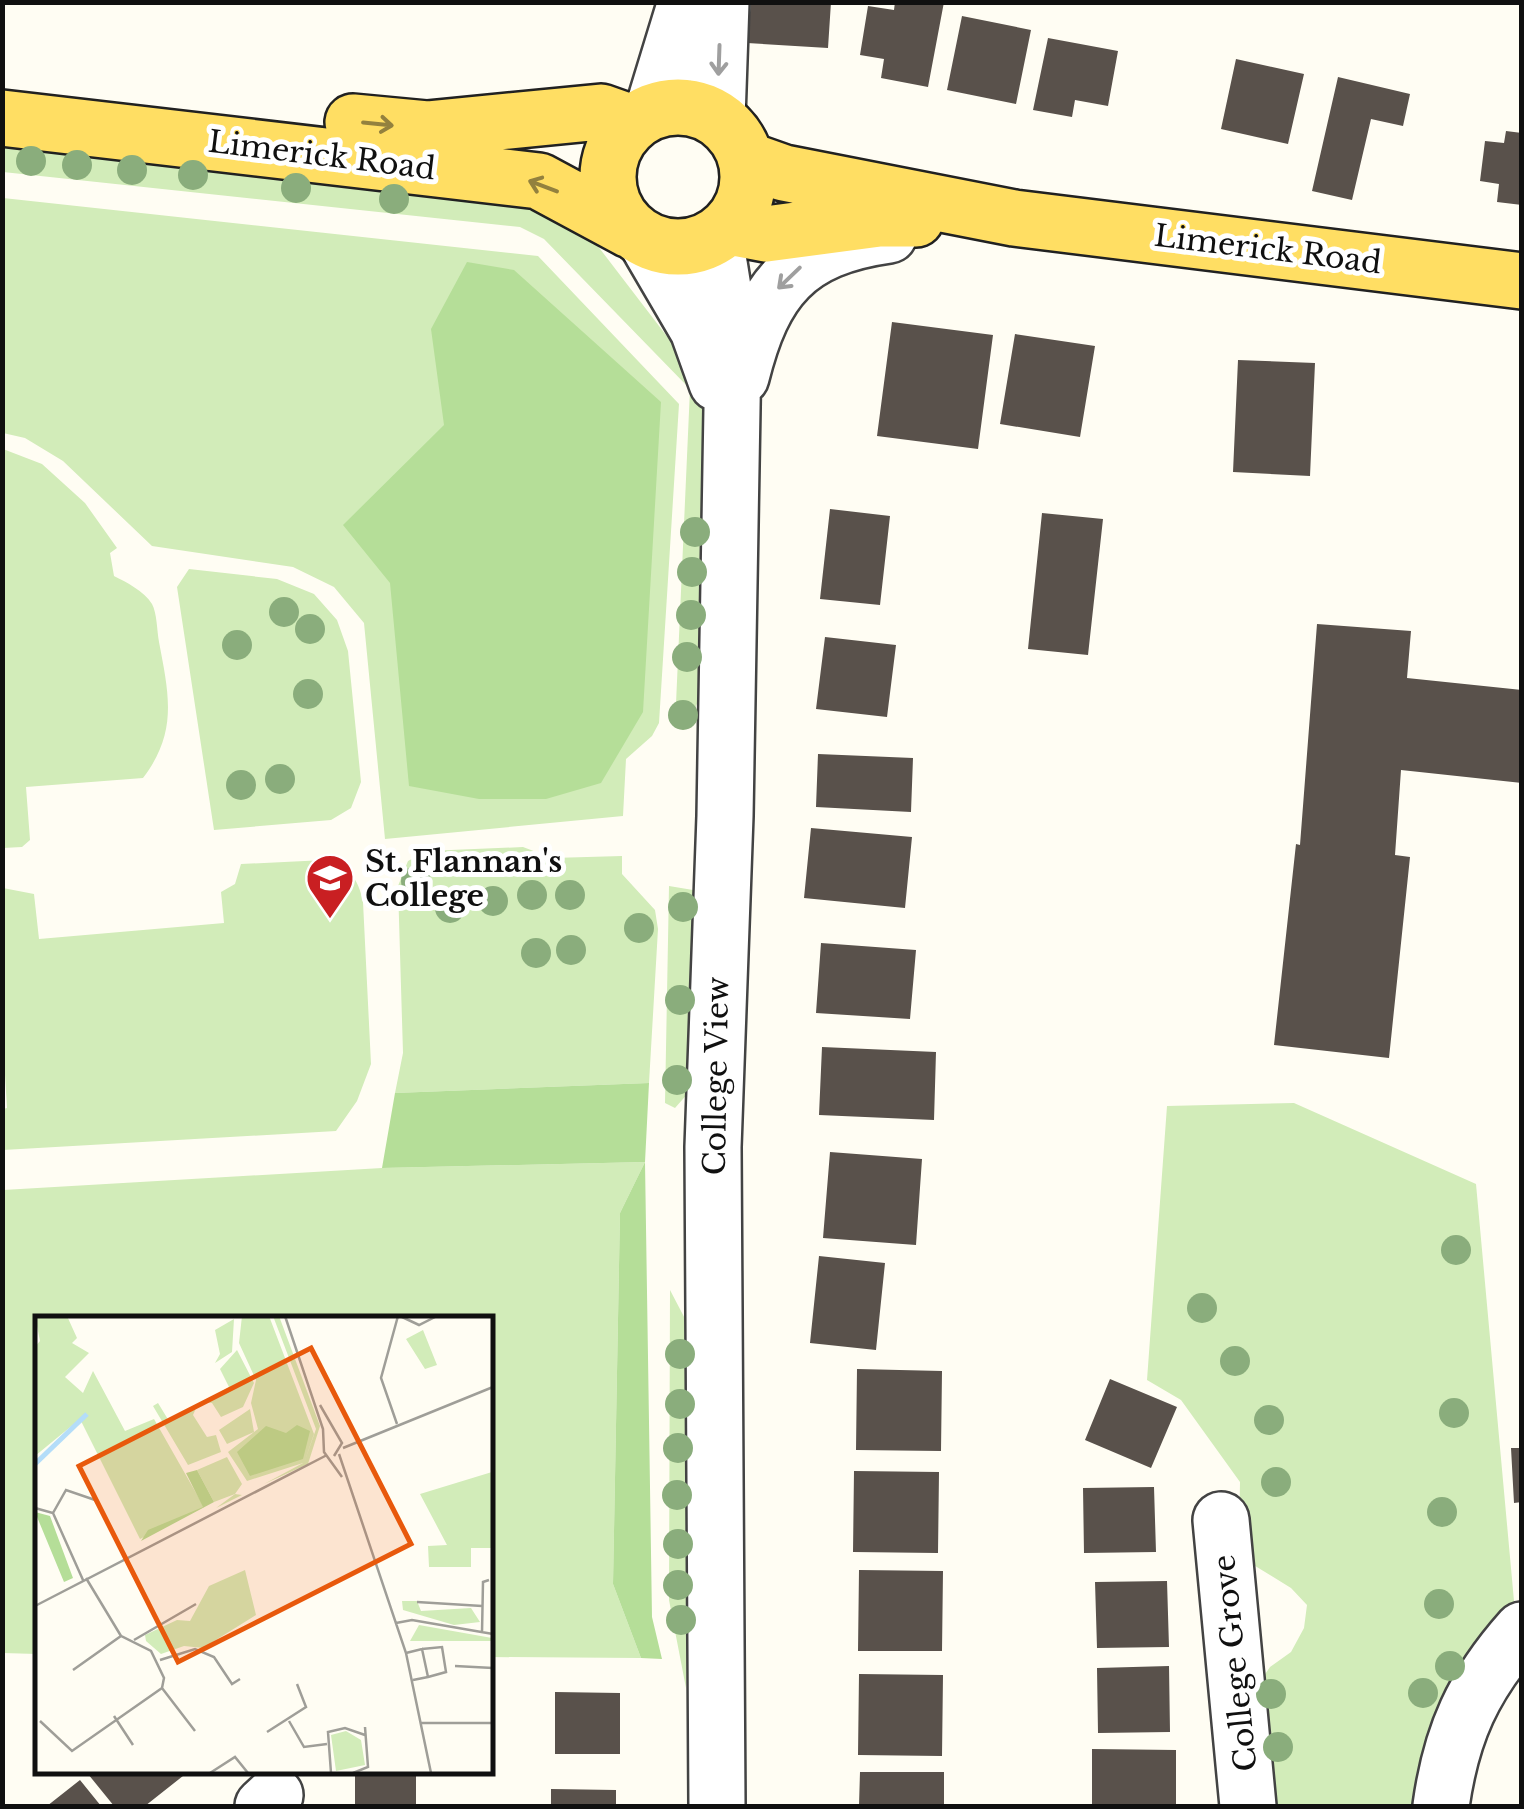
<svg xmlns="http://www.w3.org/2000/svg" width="1524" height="1809" viewBox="0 0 1524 1809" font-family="'Libre Baskerville',serif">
  <rect width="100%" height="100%" fill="#fffdf3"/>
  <!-- green -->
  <path fill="#d2ecb9" d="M3,133L513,193L584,228L705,386L707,429L699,699L690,720L675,726L690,389L544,239L520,227L3,172Z
    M3,198L538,256L679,404L659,723L652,736L626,759L623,816L385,839L364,623L334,587L293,567L152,546L63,461L25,438L3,433Z
    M3,449L42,464L85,503L117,548L110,553L114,576C126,582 144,591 152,604C157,613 157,631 159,642C169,695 178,732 143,778L26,787L30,840L22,847L3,848Z
    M189,569L277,579L314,594L337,620L348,651L361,782L351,808L331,820L214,830L177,587Z
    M523,847L552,858L622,856V874L655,910L658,929L649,1083L395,1093L403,1053L398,886L408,861L427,851Z
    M325,860C349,868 358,877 363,902L371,1064L357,1101L336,1131L3,1150V1109L7,1108L2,1025L3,888L34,894L39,939L224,923L221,892L235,884L241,864Z
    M669,886L693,890L698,905L690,1091L675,1108L665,1103Z
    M1294,1103L1476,1184L1515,1612L1426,1806H1264L1257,1686L1270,1667L1291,1652L1304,1628L1307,1605L1291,1588L1247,1561L1239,1538L1240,1482L1181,1400L1147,1380L1167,1106Z
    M645,1162L620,1213L613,1584L641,1658L490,1657V1319H38L37,1654L3,1653V1190L382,1168Z
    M670,1290L693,1334L686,1688L669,1600Z"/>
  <!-- forest -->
  <path fill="#b5de98" d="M467,262L514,270L661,402L643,712L601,783L546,799H479L409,786L390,583L343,525L444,425L431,329Z
    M649,1083L645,1162L652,1617L662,1659L641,1658L613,1584L620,1213L645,1162L382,1168L395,1093Z"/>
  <!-- building -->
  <path fill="#59514b" d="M751,2H831L828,48L747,43Z
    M895,2H944L928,87L881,78L884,59L860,55L868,6L894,10Z
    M962,16L1031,30L1016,104L947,90Z
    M1048,38L1118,51L1108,106L1075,100L1072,117L1033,110Z
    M1236,59L1304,74L1288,144L1221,129Z
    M1338,77L1410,94L1403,126L1371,119L1352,200L1312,191Z
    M1506,131L1522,133V205L1497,202L1499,184L1480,181L1485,141L1504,143Z
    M892,322L993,335L978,449L877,436Z
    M1015,334L1095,346L1080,437L1000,424Z
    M1238,360L1315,363L1310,476L1233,472Z
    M830,509L890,516L880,605L820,599Z
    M1042,513L1103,519L1088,655L1028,649Z
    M1317,624L1411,631L1407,678L1522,690V783L1401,770L1395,855L1410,857L1389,1058L1274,1045L1296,844L1300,845Z
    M825,637L896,645L887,717L816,709Z
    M818,754L913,758L911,812L816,807Z
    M811,828L912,837L905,908L804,898Z
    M821,943L916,950L910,1019L816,1013Z
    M822,1047L936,1052L934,1120L819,1115Z
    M830,1152L922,1159L916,1245L823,1238Z
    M819,1256L885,1263L876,1350L810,1343Z
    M857,1369L942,1371L941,1451L856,1450Z
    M1110,1379L1177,1407L1151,1468L1085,1440Z
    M1511,1448H1522V1502L1514,1503Z
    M854,1471L939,1472L938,1553L853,1552Z
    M1154,1487L1156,1552L1084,1553L1083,1488Z
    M859,1570L943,1571L942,1651H858Z
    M1167,1581L1169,1647L1097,1648L1095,1582Z
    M1169,1666L1170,1732L1098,1733L1097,1668Z
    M859,1674L943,1675L942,1756L858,1755Z
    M555,1692L620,1693V1754H555Z
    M1092,1749L1176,1750V1806H1092Z
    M92,1772H188L145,1806H114L88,1774Z
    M355,1772H416V1806H355Z
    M860,1772H944V1806H859Z
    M80,1780L101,1806H47Z
    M551,1789L616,1790V1806H551Z"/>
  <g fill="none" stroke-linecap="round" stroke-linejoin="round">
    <!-- minor casing -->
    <g stroke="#434343" stroke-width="60">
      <path id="minor" d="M653,110L686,2
        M717,118L721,2
        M715,238L733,350L725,816L713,1147L717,1806
        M646,241L698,330L717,383
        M741,377C763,288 796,248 889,235
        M1221,1520L1248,1806
        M263,1806L275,1795
        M1441,1806C1451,1734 1473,1685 1522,1630"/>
    </g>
    <!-- major casing -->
    <g stroke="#212121" stroke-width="60">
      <path id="major" d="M608 177a70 70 0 1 1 140 0a70 70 0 1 1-140 0Z
        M2,118L539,181L630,230
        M353,122L427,129L601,112L632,123
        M747,160L784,173L1014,218L1522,281
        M729,227L766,234L879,219H916"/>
    </g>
    <!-- minor -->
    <use href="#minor" stroke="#fff" stroke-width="55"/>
    <!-- major -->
    <use href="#major" stroke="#ffde63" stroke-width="55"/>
  </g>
  <!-- trees -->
  <g fill="#8aad7c">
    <circle cx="31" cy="161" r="15"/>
    <circle cx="77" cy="165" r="15"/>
    <circle cx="132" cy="170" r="15"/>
    <circle cx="193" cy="175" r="15"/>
    <circle cx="296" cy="188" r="15"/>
    <circle cx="394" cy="199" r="15"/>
    <circle cx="695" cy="532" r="15"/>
    <circle cx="692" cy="572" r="15"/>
    <circle cx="284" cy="612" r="15"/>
    <circle cx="691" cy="615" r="15"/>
    <circle cx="310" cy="629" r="15"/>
    <circle cx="237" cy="645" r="15"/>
    <circle cx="687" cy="657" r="15"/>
    <circle cx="308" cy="694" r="15"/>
    <circle cx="683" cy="715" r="15"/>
    <circle cx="280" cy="779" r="15"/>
    <circle cx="241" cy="785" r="15"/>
    <circle cx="416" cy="881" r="15"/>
    <circle cx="532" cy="895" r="15"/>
    <circle cx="570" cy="895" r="15"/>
    <circle cx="493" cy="901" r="15"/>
    <circle cx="683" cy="907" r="15"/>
    <circle cx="450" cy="908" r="15"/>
    <circle cx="639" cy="928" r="15"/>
    <circle cx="571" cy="950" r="15"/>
    <circle cx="536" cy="953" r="15"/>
    <circle cx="680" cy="1000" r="15"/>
    <circle cx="677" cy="1080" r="15"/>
    <circle cx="1456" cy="1250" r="15"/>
    <circle cx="1202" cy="1308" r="15"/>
    <circle cx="680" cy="1354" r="15"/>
    <circle cx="1235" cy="1361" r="15"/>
    <circle cx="680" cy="1404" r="15"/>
    <circle cx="1454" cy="1413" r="15"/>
    <circle cx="1269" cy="1420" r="15"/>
    <circle cx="678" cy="1448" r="15"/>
    <circle cx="1276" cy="1482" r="15"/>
    <circle cx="677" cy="1495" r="15"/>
    <circle cx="1442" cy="1512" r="15"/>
    <circle cx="678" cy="1544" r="15"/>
    <circle cx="678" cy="1585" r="15"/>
    <circle cx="1439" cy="1604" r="15"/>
    <circle cx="681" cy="1620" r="15"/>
    <circle cx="1450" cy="1666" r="15"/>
    <circle cx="1423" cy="1693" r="15"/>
    <circle cx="1271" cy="1694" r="15"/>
    <circle cx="1278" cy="1747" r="15"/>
  </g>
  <!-- one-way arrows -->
  <defs><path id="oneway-shaft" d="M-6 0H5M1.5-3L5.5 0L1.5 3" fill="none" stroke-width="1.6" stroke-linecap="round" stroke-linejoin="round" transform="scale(2.5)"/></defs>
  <g stroke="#9f9f9f">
    <use href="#oneway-shaft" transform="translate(719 60) rotate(92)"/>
    <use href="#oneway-shaft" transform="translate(789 278) rotate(136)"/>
  </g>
  <g stroke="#93813e">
    <use href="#oneway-shaft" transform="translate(378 124) rotate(6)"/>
    <use href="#oneway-shaft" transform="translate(543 186) rotate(-159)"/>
  </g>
  <!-- icons -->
  <defs>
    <g id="school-pin" transform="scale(2.5)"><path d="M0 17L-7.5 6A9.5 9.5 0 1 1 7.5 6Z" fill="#c91f22" stroke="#fff"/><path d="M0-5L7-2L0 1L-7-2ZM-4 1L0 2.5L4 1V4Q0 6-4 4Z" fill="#fff"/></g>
  </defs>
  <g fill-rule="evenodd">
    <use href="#school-pin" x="330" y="878"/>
  </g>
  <g text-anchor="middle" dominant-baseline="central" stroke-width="10" stroke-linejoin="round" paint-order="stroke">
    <!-- street labels -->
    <g font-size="30" fill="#101010" stroke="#fff">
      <text transform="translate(322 155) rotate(7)">Limerick Road</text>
      <text transform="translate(1268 249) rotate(7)">Limerick Road</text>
      <text transform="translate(716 1076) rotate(-89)">College View</text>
      <text transform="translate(1235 1663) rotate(-96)">College Grove</text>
    </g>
    <!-- poi labels -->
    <g font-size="30" font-weight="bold" fill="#101010" stroke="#fff" text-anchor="start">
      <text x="365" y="861">St. Flannan's<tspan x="365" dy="34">College</tspan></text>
    </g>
  </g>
  <!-- overview -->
  <g transform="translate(35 1316)">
    <rect width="458" height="458" fill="#fffdf3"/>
    <path d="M0,0H32L42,22L37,27L54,37L30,61L48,77L58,55L90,115L119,103L169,191L105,223L45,103L0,140V31L5,25ZM207,0H234L279,118L269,147L281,113L238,0H244L285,110L273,148L229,168L268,147L212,165L193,136L223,113L216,87L221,64L204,27ZM199,3L197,36L180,47L185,38L180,14ZM388,14L402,49L390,53L371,23ZM202,34L219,67L208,91L186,101L177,87L168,86L194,71L185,53ZM123,87L134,105L162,90L158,99L172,121L181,119L186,136L153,149L118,90ZM215,93L219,116L192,128L184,114ZM192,141L207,168L200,178L207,179L181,192L200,178L179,186L162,154ZM457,156V232H436V251H394L393,230L412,229L385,178ZM210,254L221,299L168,332L149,330L126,338L111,325L110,319L142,304L155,305L174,270ZM367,285H382L386,295L436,292L445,306L419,309L368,294ZM384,309L457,322V325H375ZM311,415L326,424L330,449L301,455L296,419Z" fill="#d2ecb9"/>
    <path d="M262,109L275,115L268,143L215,160L202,136L231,110L251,117ZM162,154L179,186L106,225L113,214L168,191L151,157ZM0,196L15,200L38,262L29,266Z" fill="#b5de98"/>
    <path fill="none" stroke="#b4ddf9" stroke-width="5" d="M0,148L52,98"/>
    <path fill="none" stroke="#9f9e98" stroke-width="2.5" d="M250,0L288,113L289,136L307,161M365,0L384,9L402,0M285,89L307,127L299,140M362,108L346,62L363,0M308,132L458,71M304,138L371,337L396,457M0,192L18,197L48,264M18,197L31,174L63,185M51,262L86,320M382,286L447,290M0,290L292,139M361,307L377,304L458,318M447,317L448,266L454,264M99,324L161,288M387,333L407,331L411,356L393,361M371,337L387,333L393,361L378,364M125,344L160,333L179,341L197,368L205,363M420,350L458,352M127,372L160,415M79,400L98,429M5,405L37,435L127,372L129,362L116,335L86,320L38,354M254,405L269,431L292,428M385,407H458M232,416L271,391L262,368M175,457L200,441L213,457M296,457L293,416L310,412L330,419M318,457L333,451L330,411"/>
    <path fill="#e8590c" fill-opacity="0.15" stroke="#e8590c" stroke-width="5" d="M276,32L376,228L143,346L44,150Z"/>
    <rect width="458" height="458" fill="none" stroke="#101010" stroke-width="5"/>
  </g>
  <!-- border -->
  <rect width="1524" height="1809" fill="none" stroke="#101010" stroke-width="10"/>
</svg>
